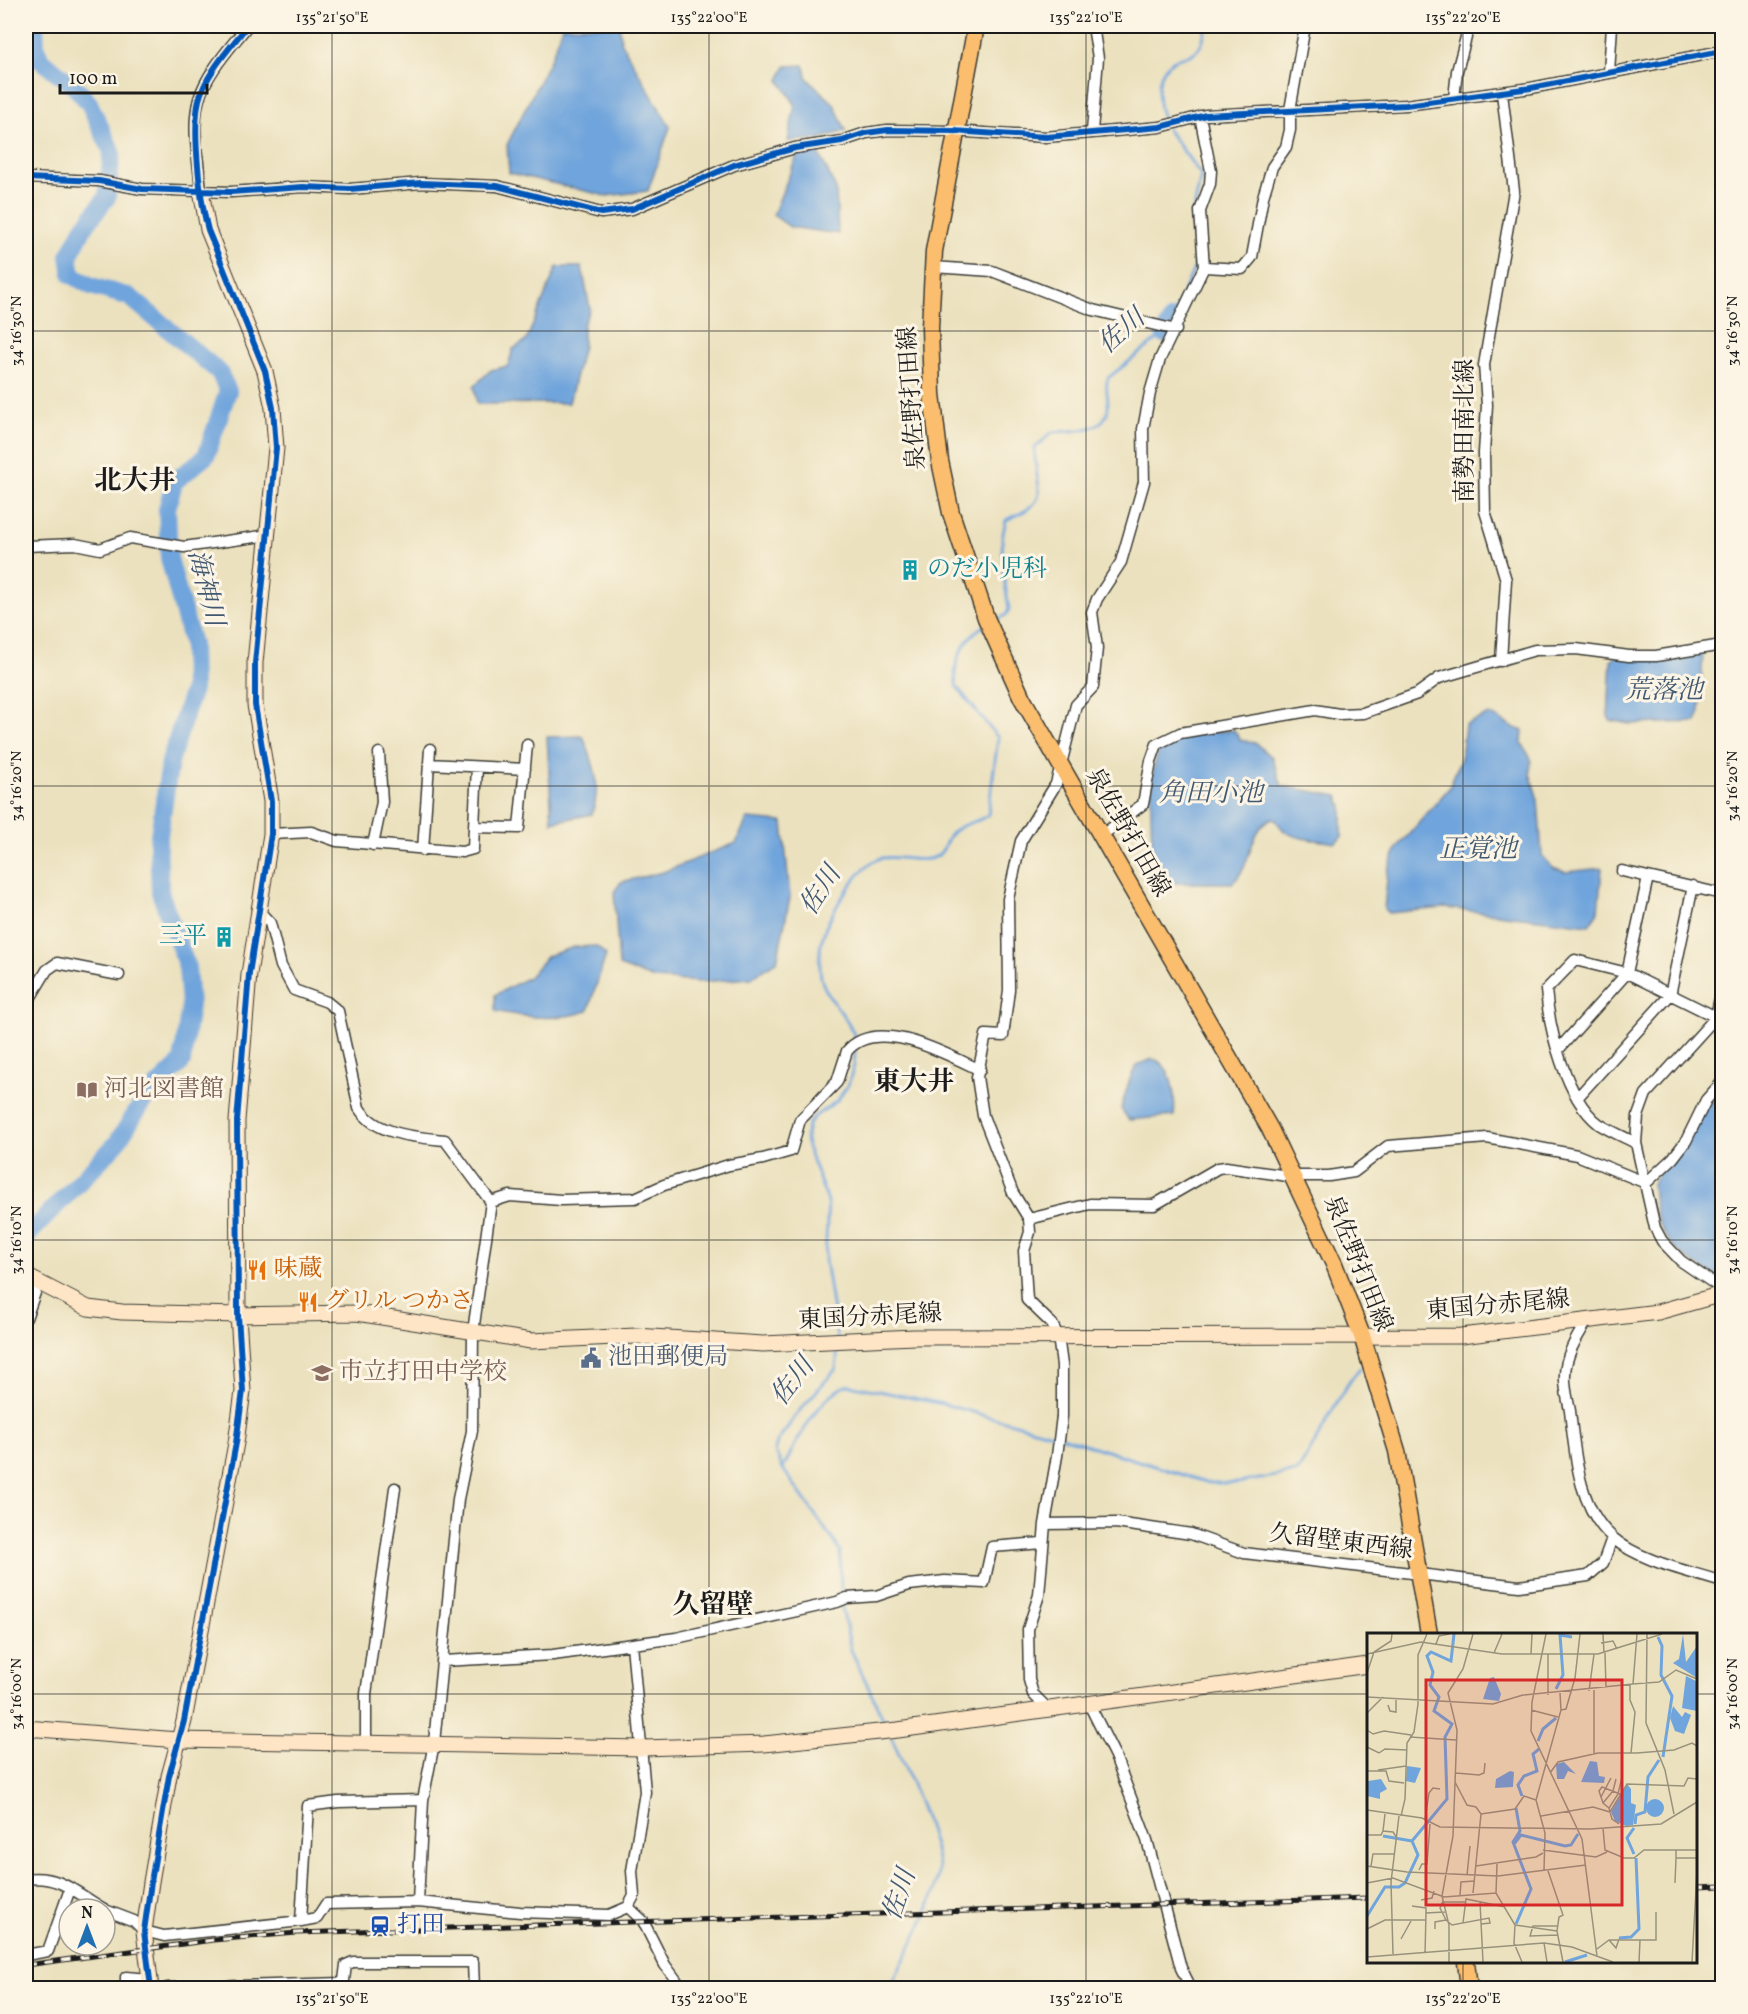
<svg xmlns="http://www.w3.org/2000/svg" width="1748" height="2014" viewBox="0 0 1748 2014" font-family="Vollkorn,'Noto Serif JP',serif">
  <rect width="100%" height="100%" fill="#fcf5e5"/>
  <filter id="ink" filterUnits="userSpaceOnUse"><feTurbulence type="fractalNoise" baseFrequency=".0167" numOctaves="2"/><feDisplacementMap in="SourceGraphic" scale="12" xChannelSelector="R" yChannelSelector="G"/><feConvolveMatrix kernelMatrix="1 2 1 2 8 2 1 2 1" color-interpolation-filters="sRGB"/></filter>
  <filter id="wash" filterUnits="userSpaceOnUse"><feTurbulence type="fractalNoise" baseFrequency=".008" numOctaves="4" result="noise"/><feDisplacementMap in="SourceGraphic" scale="24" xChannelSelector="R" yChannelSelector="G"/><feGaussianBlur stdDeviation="1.35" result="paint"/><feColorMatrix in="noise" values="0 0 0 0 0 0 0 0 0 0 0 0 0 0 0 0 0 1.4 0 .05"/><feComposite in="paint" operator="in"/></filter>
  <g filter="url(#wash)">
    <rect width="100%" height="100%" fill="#ebe1be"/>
    <!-- water -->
    <path fill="#70a4dc" stroke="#46607c" stroke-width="1.5" d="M563,26H620L621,42L670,127L648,191L606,196L509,173L507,145L551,58Z
      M804,65L807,78L834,104L846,131L818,139L788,141L795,104L779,80L786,66Z
      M817,149L836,189L838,234L790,227L773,215L799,151Z
      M557,267H582L590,309L583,325V346L569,403L477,404L474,386L491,370L508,366L513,349L526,341Z
      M1703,652L1700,712L1696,722L1629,724L1610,720L1608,716L1611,660L1615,657Z
      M1487,715C1500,715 1508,729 1523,730L1522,743L1531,759L1530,773L1538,800L1542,855L1553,868L1565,872L1602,868L1598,912L1589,925L1445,908L1388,913L1384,909L1388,869L1397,848L1449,788L1461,758L1465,725Z
      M1234,730L1240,740L1255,743L1272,757L1282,786L1338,796L1342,806V837L1335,843C1320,840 1298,840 1286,832C1279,828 1279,821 1272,818C1247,831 1253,867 1232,883H1168L1156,875C1151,851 1145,763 1163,747C1180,732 1212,733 1234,730Z
      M583,736C594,763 602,785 592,814L552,822L547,737Z
      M747,819L783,822L790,898L777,961L751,978L702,982L654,979L619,966L614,892L621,882L663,872L736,843Z
      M596,946L606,955L588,1011C556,1021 528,1018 495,1011V995L529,977L547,956L574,947Z
      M1153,1059C1173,1064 1176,1099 1174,1116L1129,1120L1121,1109C1123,1100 1132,1068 1139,1064C1143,1062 1149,1061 1153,1059Z
      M1722,1086V1279C1676,1256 1654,1238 1652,1183L1708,1101Z"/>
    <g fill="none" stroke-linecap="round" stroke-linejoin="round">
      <!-- stream -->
      <path stroke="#70a4dc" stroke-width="3" d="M1164,122C1157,103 1153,74 1173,61C1180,57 1189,57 1195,52C1203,46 1204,34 1206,26
        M1167,129L1201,175L1192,218L1195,266L1172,319
        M992,622L1006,615L1009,609L1003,571L1002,538L1006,520C1056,499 1034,493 1035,448L1052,432C1070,431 1107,433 1108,407C1109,397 1104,387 1108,378L1164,334
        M856,1040C848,1014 825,998 821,977C819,965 819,947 823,936C828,916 861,861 882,858C898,855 918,863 933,858C945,854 944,842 951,834C960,823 978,823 988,815L998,738L957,687C950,666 964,637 984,626
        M837,1337L825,1260L828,1202L807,1147L806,1135L808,1125L814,1117L838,1100L848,1085L854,1066L855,1050
        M838,1347L836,1369L800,1410L777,1442L775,1451L783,1469L840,1550L841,1596
        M1062,1437L1209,1483H1238L1297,1472C1320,1439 1335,1398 1360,1368
        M783,1469C794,1445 822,1391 849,1385L943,1404L1056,1435
        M841,1603L851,1650L886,1725
        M890,1988C904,1958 935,1905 938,1873C940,1845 904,1764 891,1737"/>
      <!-- river -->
      <path stroke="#70a4dc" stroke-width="18" d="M1164,334L1172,319
        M26,1237L116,1144L146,1097L182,1062L190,1005L187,967L160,892L158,842L170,762L193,689L192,644L169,558L167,509L174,482L206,456L228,391L219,372L130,297L91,286L72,275L69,256L83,229L107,197L112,152L89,103L73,85L41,60L36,48L35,26"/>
    </g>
  </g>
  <g filter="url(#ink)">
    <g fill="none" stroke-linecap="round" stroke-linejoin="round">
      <!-- street casing -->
      <g stroke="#3b3a34" stroke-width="13">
        <path id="street" d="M1609,72L1612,26
          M1454,98L1457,71L1469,26
          M1092,131L1098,58L1093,26
          M26,178L99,181L142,189L231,192L303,187L350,189L421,183L497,186L601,213L632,209L734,165L795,148L842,141L866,133L888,130L953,131L1046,137L1160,127L1206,115L1406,105L1531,88L1722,51
          M201,191C199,163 191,127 199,99C207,72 231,47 247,26
          M933,267L992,271L1093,310L1176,330
          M1204,267L1242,269L1252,257L1263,197L1272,167L1286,147L1290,130V110L1305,26
          M26,546L75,544L100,549L130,538L184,547L269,535
          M1501,661L1506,580L1485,511L1484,453L1487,405L1484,365L1514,191L1502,93
          M429,764L525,769
          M474,827L477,767
          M271,834L311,832L337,841L462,852L473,849L474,827L519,828L527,745
          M1101,836L1143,804L1151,761L1157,744L1180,733L1315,710L1339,714L1363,713L1417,694L1439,678L1535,650L1576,649L1629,656H1656L1722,645
          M373,845L382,802L379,753
          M423,850L430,749
          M1622,871L1722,894
          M257,909L270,923L281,966L294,990L327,1002L338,1011L359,1108C376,1135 415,1137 445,1140L491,1202L473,1332L472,1431L458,1499L434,1743L423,1800L418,1902
          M1722,988L1716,1017L1646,1094L1638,1116L1636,1143L1655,1228L1662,1241L1681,1261L1722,1289
          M26,1005L47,970L57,963L119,975
          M1558,1050L1627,973L1648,877
          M1577,1098L1670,995L1693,886
          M1636,1143C1624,1137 1610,1131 1599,1124C1566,1099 1549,1029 1546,990L1575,960L1627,973L1722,1020
          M491,1202L510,1196L561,1200L635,1198L664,1185L729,1165L763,1159L791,1151L800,1120L837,1082L847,1051C877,1015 948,1055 980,1070
          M1029,1219L1090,1204L1154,1205L1218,1168L1226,1167L1288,1176H1329L1354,1172L1388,1146L1487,1138L1577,1155L1646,1183L1673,1158L1686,1141L1706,1100L1722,1082
          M26,1318L38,1284
          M1587,1321C1577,1337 1565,1356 1565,1375C1564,1387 1568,1400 1570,1411C1575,1454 1578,1508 1613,1538C1639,1561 1689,1571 1722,1582
          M1045,1524L1116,1523L1191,1534L1244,1553L1519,1586L1588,1576L1603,1563L1612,1538
          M443,1661L553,1655L676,1638L837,1602L847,1598L876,1596L909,1585L945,1581L984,1583L992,1547L1042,1543
          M1089,1704L1115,1756L1147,1840L1181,1968L1191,1988
          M1049,1710L1033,1694L1029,1680L1028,1629L1039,1595L1045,1524L1057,1456L1062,1416V1365L1058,1336L1052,1324L1027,1300L1024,1251L1030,1232L1029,1219L1013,1193L983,1116L977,1077L986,1035L1003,1036L1009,990L1008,899L1021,841L1056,784L1076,705L1093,687L1097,648L1092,612L1097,599L1121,562L1144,482L1143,429L1150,393L1160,359L1204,267L1200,211L1210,184L1211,171L1200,116
          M366,1742V1694L395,1488
          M26,1879C59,1874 76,1893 104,1909
          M628,1907L643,1921L665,1965L682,1988
          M105,1910L134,1921L144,1931L164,1936L301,1921L317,1918L326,1904L418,1902L520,1912L609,1915L628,1907L634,1896L632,1871L645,1792L632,1644
          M301,1921L308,1806L338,1802L423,1800
          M26,1955L48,1951L70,1889
          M126,1988V1977L150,1979
          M167,1988L343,1983
          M343,1988L346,1965L353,1962H473L474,1988"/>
      </g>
      <!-- secondary casing -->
      <g stroke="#3b3a34" stroke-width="17">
        <path id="secondary" d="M26,1276L88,1308L122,1312L238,1315L357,1313L531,1341L636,1336L763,1344L914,1337L1461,1336L1658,1312L1722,1294
          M26,1728L178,1740L643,1748L764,1744L898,1730L1368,1665
          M151,1988L144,1931L151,1882L169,1776L184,1721L236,1443L243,1391L238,1315L237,1121L249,974L271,834V801L255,705V663L276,448L273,408L265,371L208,230L201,191"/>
      </g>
      <!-- primary casing -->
      <g stroke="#3b3a34" stroke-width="19">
        <path id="primary" d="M976,26L934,251L930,327L932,394L940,461L951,513L986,618L1022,698L1270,1129L1334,1264L1362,1336L1397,1451L1429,1634
          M1466,1962L1469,1988"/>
      </g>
      <!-- street -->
      <use href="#street" stroke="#fff" stroke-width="10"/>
      <!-- secondary -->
      <use href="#secondary" stroke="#fde5c5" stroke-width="15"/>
      <!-- primary -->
      <use href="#primary" stroke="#fbbd6e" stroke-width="16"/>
      <!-- rail casing -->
      <g stroke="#1c1c1c" stroke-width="5">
        <path id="rail" d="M1696,1887L1722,1886
          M26,1965L213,1940L297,1933L1368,1898"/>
      </g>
      <!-- rail -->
      <use href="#rail" stroke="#fcf5e5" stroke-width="3" stroke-dasharray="9" stroke-linecap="butt"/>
      <!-- cycleway casing -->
      <g stroke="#fcf5e5" stroke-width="10">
        <path id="cycleway" d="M26,178L99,181L142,189L231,192L303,187L350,189L421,183L497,186L601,213L632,209L734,165L795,148L842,141L866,133L888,130L953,131L1046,137L1160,127L1206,115L1406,105L1531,88L1722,51
          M151,1988L144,1931L151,1882L169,1776L184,1721L236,1443L243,1391L238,1315L237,1121L249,974L271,834V801L255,705V663L276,448L273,408L265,371L208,230C200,201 192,129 199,100C206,73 231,47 247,26"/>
      </g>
      <!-- cycleway -->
      <use href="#cycleway" stroke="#0057b8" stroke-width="6"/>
    </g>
  </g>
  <!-- ticks -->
  <path fill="none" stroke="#1c1c1c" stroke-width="1.5" stroke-opacity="0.45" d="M332,26V1988M709,26V1988M1086,26V1988M1463,26V1634M26,331H1722M26,786H1722M26,1240H1722M26,1694H1368M1696,1694H1722M1463,1962V1988"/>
  <!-- icons -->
  <defs>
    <g id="building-bare" transform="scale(1.62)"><path d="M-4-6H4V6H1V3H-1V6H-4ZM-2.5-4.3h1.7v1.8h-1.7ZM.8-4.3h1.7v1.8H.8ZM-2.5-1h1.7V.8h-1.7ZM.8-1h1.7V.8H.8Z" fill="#0f9aa8" stroke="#fcf5e5" stroke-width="2.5" paint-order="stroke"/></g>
    <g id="library-bare" transform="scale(1.62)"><path d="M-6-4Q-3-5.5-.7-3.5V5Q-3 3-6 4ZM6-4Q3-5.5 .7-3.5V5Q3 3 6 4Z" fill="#8d6e63" stroke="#fcf5e5" stroke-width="2.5" paint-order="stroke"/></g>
    <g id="restaurant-bare" transform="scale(1.62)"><path d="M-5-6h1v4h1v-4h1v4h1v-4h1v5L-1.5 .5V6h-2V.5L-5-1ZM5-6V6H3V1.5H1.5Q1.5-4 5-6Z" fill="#e8710a" stroke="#fcf5e5" stroke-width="2.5" paint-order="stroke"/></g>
    <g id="civic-bare" transform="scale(1.62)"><path d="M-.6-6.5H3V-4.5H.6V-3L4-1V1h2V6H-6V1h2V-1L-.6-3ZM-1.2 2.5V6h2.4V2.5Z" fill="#5c6f8a" stroke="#fcf5e5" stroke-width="2.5" paint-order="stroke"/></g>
    <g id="school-bare" transform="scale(1.62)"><path d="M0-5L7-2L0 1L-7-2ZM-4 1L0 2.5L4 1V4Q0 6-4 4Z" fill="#8d6e63" stroke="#fcf5e5" stroke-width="2.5" paint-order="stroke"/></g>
    <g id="station-bare" transform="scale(1.62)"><path d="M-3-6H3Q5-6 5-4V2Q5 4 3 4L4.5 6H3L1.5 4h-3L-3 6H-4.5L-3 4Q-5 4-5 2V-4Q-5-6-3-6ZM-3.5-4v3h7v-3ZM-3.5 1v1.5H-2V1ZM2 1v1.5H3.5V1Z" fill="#1a4fb4" stroke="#fcf5e5" stroke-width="2.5" paint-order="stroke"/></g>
  </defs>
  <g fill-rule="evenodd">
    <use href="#building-bare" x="910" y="570"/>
    <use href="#building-bare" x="224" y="937"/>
    <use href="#library-bare" x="87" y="1090"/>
    <use href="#restaurant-bare" x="257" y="1270"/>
    <use href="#restaurant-bare" x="308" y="1302"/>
    <use href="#civic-bare" x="591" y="1358"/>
    <use href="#school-bare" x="322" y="1373"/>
    <use href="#station-bare" x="380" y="1926"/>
  </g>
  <g text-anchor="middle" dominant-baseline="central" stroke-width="6" stroke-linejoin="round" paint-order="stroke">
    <!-- street labels -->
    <g font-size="24" fill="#1c1c1c" stroke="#fcf5e5">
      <text transform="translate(913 398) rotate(-94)">泉佐野打田線</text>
      <text transform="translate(1466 431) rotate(-90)">南勢田南北線</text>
      <text transform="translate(1127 833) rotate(60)">泉佐野打田線</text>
      <text transform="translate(1357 1264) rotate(68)">泉佐野打田線</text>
      <text transform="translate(1498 1306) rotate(-5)">東国分赤尾線</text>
      <text transform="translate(870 1318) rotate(-3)">東国分赤尾線</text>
      <text transform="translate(1341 1543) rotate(7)">久留壁東西線</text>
    </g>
    <!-- culture labels -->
    <g font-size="24" fill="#0d838f" stroke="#fcf5e5" text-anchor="start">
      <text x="927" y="570">のだ小児科</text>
      <text x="207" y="937" text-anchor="end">三平</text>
    </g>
    <!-- education labels -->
    <g font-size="24" fill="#785e54" stroke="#fcf5e5" text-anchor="start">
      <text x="104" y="1090">河北図書館</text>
      <text x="339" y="1373">市立打田中学校</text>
    </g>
    <!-- food labels -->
    <g font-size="24" fill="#c56008" stroke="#fcf5e5" text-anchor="start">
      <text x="274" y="1270">味蔵</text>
      <text x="325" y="1302">グリル つかさ</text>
    </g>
    <!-- service labels -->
    <g font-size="24" fill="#4e5e75" stroke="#fcf5e5" text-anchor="start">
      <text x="608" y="1358">池田郵便局</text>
    </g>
    <!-- transit labels -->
    <g font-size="24" fill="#164399" stroke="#fcf5e5" text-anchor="start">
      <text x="397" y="1926">打田</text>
    </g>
    <!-- water labels -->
    <g font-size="26" font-style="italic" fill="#425972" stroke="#fcf5e5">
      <text transform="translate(1122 332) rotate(-41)">佐川</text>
      <text transform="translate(205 588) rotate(76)">海神川</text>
      <text x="1664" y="691">荒落池</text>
      <text x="1211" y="794">角田小池</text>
      <text x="1478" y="850">正覚池</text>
      <text transform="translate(821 891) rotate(-57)">佐川</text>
      <text transform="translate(793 1382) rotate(-52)">佐川</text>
      <text transform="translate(900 1895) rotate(-71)">佐川</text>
    </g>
    <!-- quarter labels -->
    <g font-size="27" font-weight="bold" fill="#1c1c1c" stroke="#fcf5e5">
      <text x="135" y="482">北大井</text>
      <text x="914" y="1083">東大井</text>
      <text x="713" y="1606">久留壁</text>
    </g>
  </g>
  <!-- overview -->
  <g transform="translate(1367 1633)">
    <rect width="330" height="330" fill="#ebe1be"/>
    <path d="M316,1L319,29L330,13V45L306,30L312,26ZM319,43L329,48L330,78L315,75ZM127,44L134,61L132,68L116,66L123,45ZM306,73L315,84L318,79L324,82L317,101L308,98L303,85ZM223,128L230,129L232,143L238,144L237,150L214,149ZM197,129L209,141L201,138L197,146H190L189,131ZM40,133L54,135L48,150L39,148ZM143,138L147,139L146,154L128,155L129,146ZM14,146L20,156L13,160V166L0,163L1,148ZM260,151L264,156V170L269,172L266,192L259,193L248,188L244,179ZM279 175a9 9 0 1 1 18 0a9 9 0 1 1-18 0Z" fill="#70a4dc"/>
    <path fill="none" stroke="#70a4dc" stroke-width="3" d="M291,4L295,13L294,42L305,63L296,124M189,56L196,42L193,2L205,4M171,108L176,96L189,85M155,163L151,152L157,143L170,138L166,121L172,116M268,191L269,182L278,179L281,144L292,127M267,195L260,205L267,221M16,203L45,208M147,211L154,202L198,213L204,212L211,201M0,283L18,254H32L38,250L51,222L45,208L80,166L78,104L85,91L67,78L72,64L63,52L66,39L60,23L64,19L84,28L87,1M149,291L164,256L146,209L153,198L149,175M252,305L264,304L272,296L269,225M198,329L220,322"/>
    <path fill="none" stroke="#98927d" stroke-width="1.5" d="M179,1L165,69L164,98L215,206L230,323M236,1L237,20M270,1L266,51L292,49L309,37L330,46M280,1L279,90L298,137L307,181M234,10L246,8L250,16M69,11L72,3L82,1M127,20L135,1M238,20L239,55M0,21L54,9L135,21H231L295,1M164,21L165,1M181,21V62M0,40L7,19L24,8L25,1M263,51V67L268,79L264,120M222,58L227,21M0,64L126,71L156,62L266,51M21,72L23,78L29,79V65M164,77L191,84M194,77L199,76L208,45L213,1M0,80L16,64M0,97L6,101L17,98L44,102M43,104L89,107M0,114L12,120L18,116L40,117M227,121V57M11,137L39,133M0,138H19L22,148L37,150M89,140L112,142L117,140L118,130M183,140L191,129L231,120H270L307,117L325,110L330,113M88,149L100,172L109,174L114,181L106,260M234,164L244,145M236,170L246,158L249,146M242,175L236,170L232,158L235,154L253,161M0,177L55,185L73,194L223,196L294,191L330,169M18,181L16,198L26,199L30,205M114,181L148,176L157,163L169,167M34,183L38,166L40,110L47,99L51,71V22L60,1M174,183L226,174L243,179L260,151L317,153L321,145L330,146M58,187L62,160L66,155L73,156M252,191L245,186L242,175L251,161L255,144M236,195L238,217L257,225H267L277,217H330M0,202H14L16,198M176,217L229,224L240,219M309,217V225H330M0,233L40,239L131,243L219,232M4,233L6,221H27M109,233L169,224L176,220M52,237L55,231H60L63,191M177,238L178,200L169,167L194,77L193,60M181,238L196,282L192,284L190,298L196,329M100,242L103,213M0,250L26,245L77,264L129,260L148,292L190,298M308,250L309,225M129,260L130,231M93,262L94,249L107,248M54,267L65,265L67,258M76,268L73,275L79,287M76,269H98M113,269L116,329M45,273L59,275V280M96,290L99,266L138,274M148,292L147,310L155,329M191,293H166L163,303L191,302M0,296L18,287H58M68,296V289L79,287L85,292L122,285L123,290L114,291M34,306L44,288M242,307L249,315L252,306M177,310L180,329M230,316L242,307H289V279M26,321L24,249L32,183M58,321L59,280L78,279M0,324L177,310L205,314L246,329M82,329V292L75,263L86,203L90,97L81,60L96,36L106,1M272,329L273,307M325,329L330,238"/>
    <path fill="#d62828" fill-opacity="0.15" stroke="#d62828" stroke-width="3" d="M59,47H255V272H59Z"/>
    <rect width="330" height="330" fill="none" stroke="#1c1c1c" stroke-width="3"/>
  </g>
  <!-- margin -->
  <rect width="1748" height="2014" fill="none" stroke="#fcf5e5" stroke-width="66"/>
  <!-- north arrow -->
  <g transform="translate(87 1927)"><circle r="28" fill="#fcf5e5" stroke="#a29e95" stroke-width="1.5"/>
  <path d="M0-4.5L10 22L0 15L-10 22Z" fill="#1f6fb2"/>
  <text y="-9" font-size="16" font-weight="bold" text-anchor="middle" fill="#1c1c1c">N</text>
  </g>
  <!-- scale -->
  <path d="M60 84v9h147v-9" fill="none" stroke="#1c1c1c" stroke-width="3"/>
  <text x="69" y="84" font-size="18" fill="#1c1c1c" stroke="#fcf5e5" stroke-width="4.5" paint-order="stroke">100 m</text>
  <rect x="33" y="33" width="1682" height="1948" fill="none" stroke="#1c1c1c" stroke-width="2"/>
  <g font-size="15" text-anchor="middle" fill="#1c1c1c">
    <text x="332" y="22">135°21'50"E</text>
    <text x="709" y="22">135°22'00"E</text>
    <text x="1086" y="22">135°22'10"E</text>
    <text x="1463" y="22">135°22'20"E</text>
    <text transform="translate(16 331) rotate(-90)" y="5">34°16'30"N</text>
    <text transform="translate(1732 331) rotate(-90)" y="5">34°16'30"N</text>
    <text transform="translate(16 786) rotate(-90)" y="5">34°16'20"N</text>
    <text transform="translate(1732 786) rotate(-90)" y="5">34°16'20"N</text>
    <text transform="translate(16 1240) rotate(-90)" y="5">34°16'10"N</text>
    <text transform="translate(1732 1240) rotate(-90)" y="5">34°16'10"N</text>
    <text transform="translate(16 1694) rotate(-90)" y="5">34°16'00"N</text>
    <text transform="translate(1732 1694) rotate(-90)" y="5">34°16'00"N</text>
    <text x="332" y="2003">135°21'50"E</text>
    <text x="709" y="2003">135°22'00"E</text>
    <text x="1086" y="2003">135°22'10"E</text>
    <text x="1463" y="2003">135°22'20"E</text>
  </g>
</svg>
